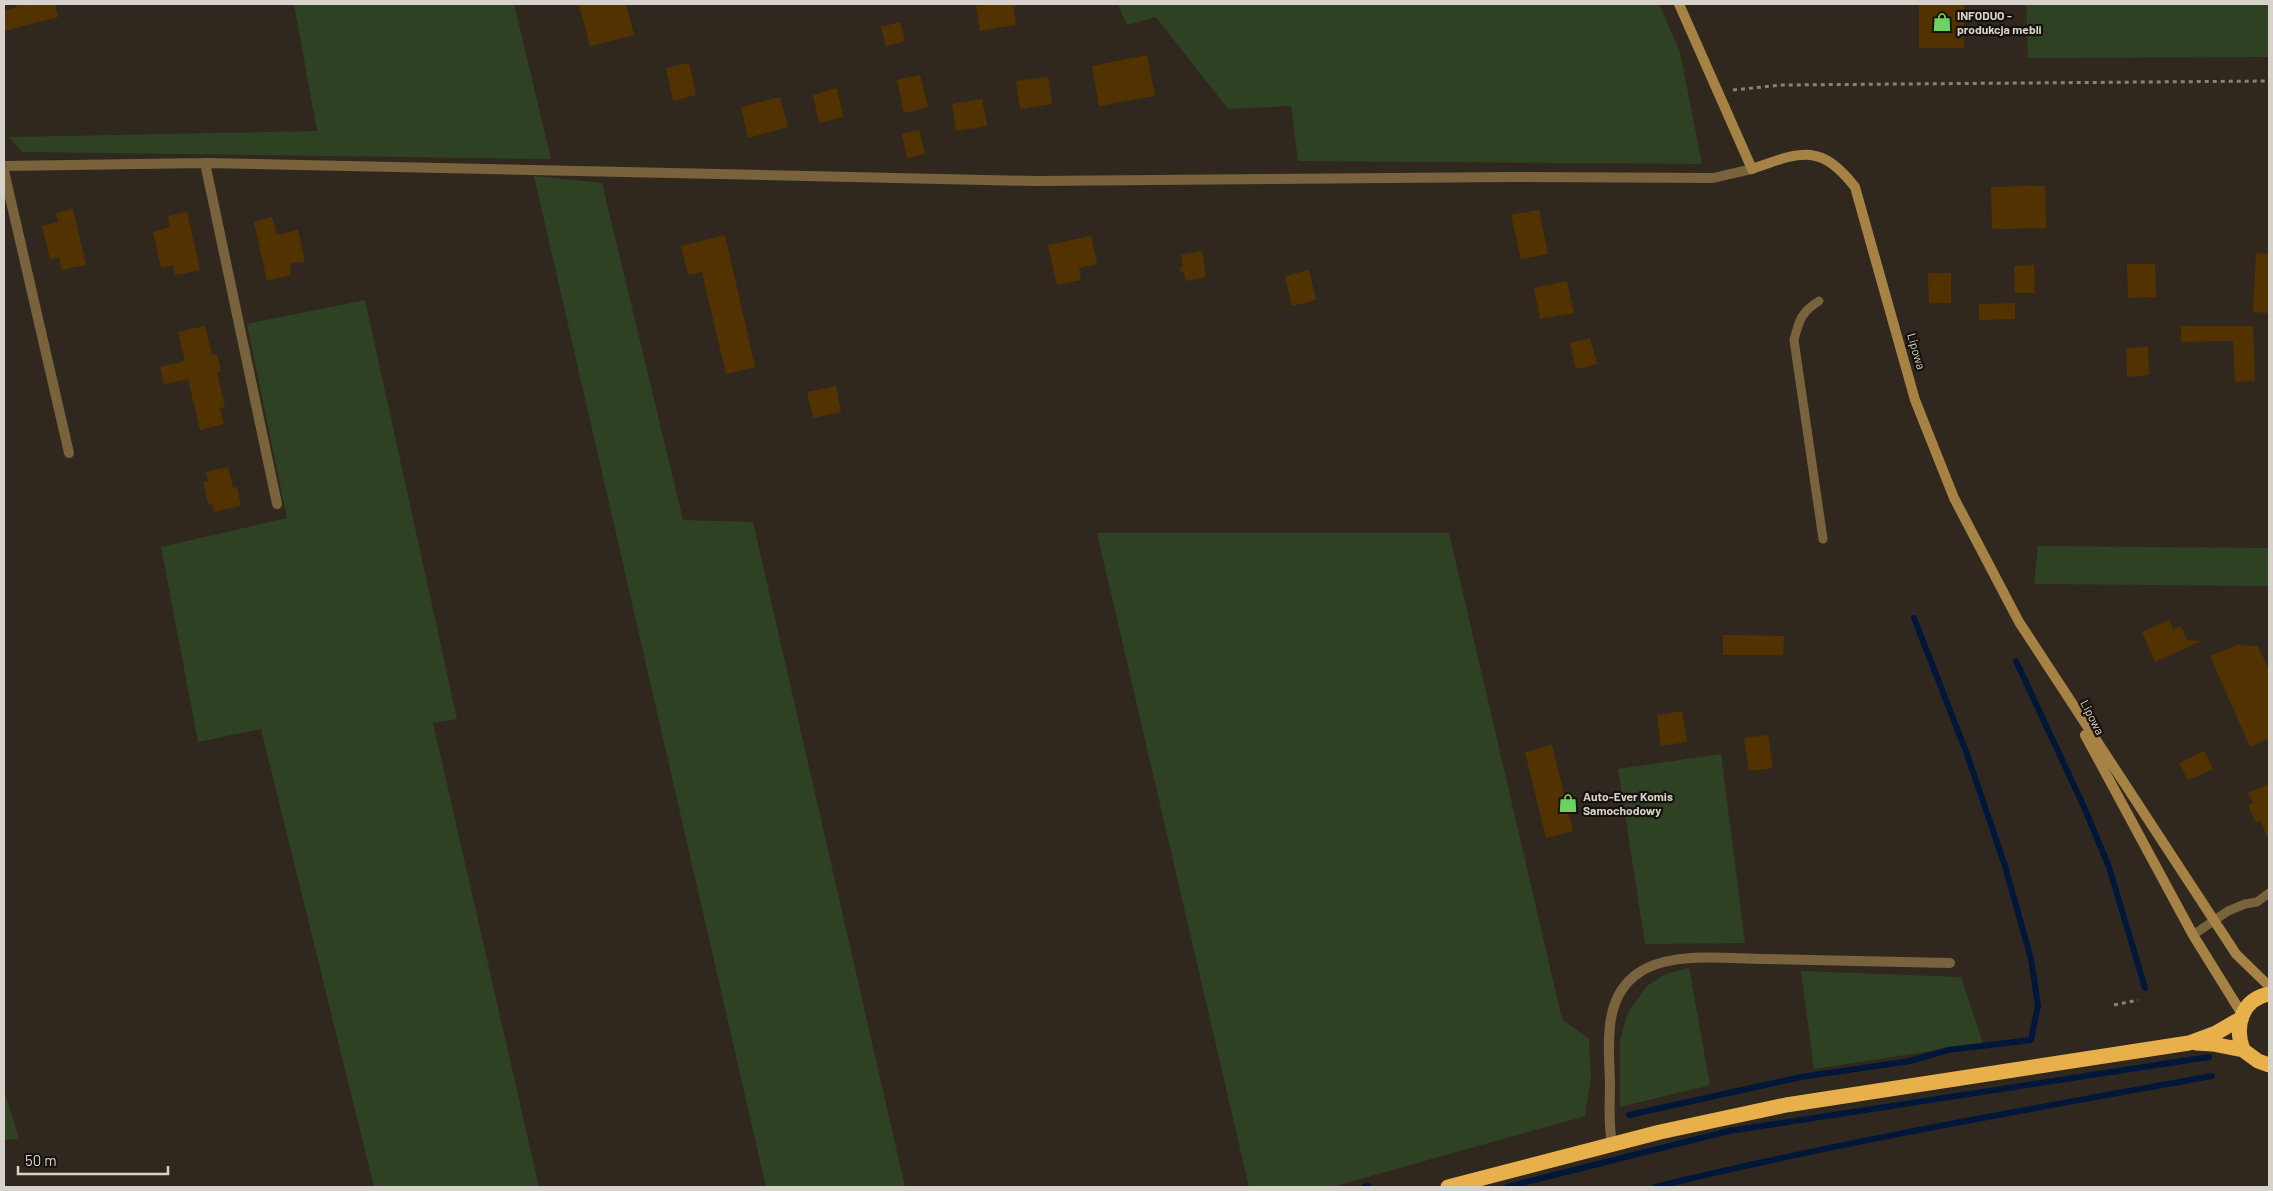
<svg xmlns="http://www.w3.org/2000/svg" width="2273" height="1191" viewBox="0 0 2273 1191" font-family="Barlow,sans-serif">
  <rect width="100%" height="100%" fill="#30281e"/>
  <!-- green -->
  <path fill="#2f4123" d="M294,4H514L551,159L22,152L9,137L317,131Z
    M1118,4H1659L1680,52L1702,164L1298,161L1291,106L1228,109L1156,17L1127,25Z
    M2026,4H2269V57L2028,58Z
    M534,176L602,183L683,520L753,522L905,1187H766Z
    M365,300L457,719L433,723L539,1187H374L261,729L198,742L161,547L287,518L247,324Z
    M1097,533H1449L1562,1019L1589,1039L1591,1077L1585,1116L1332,1187H1249Z
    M2038,546L2269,548V586L2034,584Z
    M1721,754L1745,943L1645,944L1618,769Z
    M1689,968L1710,1085L1620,1107V1040L1628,1012L1647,986L1665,974Z
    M1801,971L1961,977L1983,1043L1814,1069Z
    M4,1090L19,1139L4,1140Z"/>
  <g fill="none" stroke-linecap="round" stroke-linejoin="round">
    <!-- stream -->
    <path stroke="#001739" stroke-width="6" d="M2016,661L2084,807L2109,867L2145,988
      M1629,1115L1801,1077L1910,1061L1948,1050L2031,1040L2038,1006L2031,959L2005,866L1967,754L1914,618
      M1364,1187L1368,1186
      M1507,1187L1729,1131L2209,1057
      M1655,1187C1839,1142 2025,1110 2212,1076"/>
  </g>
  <!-- building -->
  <path fill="#523300" d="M16,4H55L58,17L4,31V11L17,7Z
    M579,4H626L634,35L590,46Z
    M990,4H1013L1016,25L980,31L976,6Z
    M1919,4H1964V48H1919Z
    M900,22L905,41L886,46L881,27Z
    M1147,55L1155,96L1099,106L1092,66Z
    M689,63L696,95L673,101L666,68Z
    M920,75L928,107L904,113L897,80Z
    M1048,77L1052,104L1020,109L1016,81Z
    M837,88L843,117L819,123L813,95Z
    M780,97L788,127L748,138L741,107Z
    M981,99H982L987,126L956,131L952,104Z
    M919,130L925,154L907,158L902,134Z
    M2021,186H2045L2046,228L1992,229L1991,187Z
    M73,209L86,265L62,270L59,257L50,259L42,226L58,222L56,213Z
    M1539,210L1548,254L1521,259L1511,215Z
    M187,212L200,270L175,275L173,265L161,268L153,232L170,227L168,216Z
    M272,217L277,235L298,230L305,261L290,264L291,275L267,281L254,222Z
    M725,235L755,367L726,374L702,272L688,275L681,246Z
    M1091,236L1097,264L1079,268L1081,280L1057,285L1048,245Z
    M1202,251L1206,277L1186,281L1184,273L1178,270L1183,265L1181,255Z
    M2256,253L2269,254V313L2253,312Z
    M2127,264H2155L2156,297L2128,298Z
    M2034,265L2035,293H2015L2014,266Z
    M1309,270L1316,300L1292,306L1285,276Z
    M1928,273H1951V303H1929Z
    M1567,281L1574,313L1540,319L1534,288Z
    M2015,303V319L1979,320V304Z
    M205,326L212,355L217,354L221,371L217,372L225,407L220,408L224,424L200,430L188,379L164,384L160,367L185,361L178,332Z
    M2181,326H2253L2255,381L2235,382L2233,341L2181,342Z
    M1590,338L1597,364L1576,369L1570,343Z
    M2148,347L2149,375L2127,377L2126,348Z
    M836,386L841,412L813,418L807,392Z
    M228,467L233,488L237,487L241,506L214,512L212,503L208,504L203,482L208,481L206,472Z
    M2169,620L2173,629L2181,626L2187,640L2201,641L2155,662L2142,632Z
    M1723,635L1784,636L1783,655H1723Z
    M2237,645L2258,646L2269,671V738L2250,747L2210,656Z
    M1682,711L1687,742L1661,746L1657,715Z
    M1768,735L1773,768L1749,771L1744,738Z
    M1552,745L1573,831L1546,838L1525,752Z
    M2204,751L2213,769L2188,780L2179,763Z
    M2269,784V842L2261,821L2256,823L2248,805L2253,803L2248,793Z"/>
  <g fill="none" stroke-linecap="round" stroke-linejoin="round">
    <!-- path -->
    <path stroke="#888179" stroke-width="3" stroke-dasharray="4 4" stroke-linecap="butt" d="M1733,90L1782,85L2269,81
      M2114,1005L2138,1000"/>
    <!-- lane -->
    <path stroke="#79633d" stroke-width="9" d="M1819,301C1801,312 1799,321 1794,340L1823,539
      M2193,935L2228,911L2245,904L2257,902L2269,893"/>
    <!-- street -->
    <path stroke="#79633d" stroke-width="10" d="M205,163L277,504
      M4,166L205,163L1035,181L1513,177L1713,178L1752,169
      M4,171L69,453
      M1612,1143C1608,1123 1610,1104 1610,1083C1609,1045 1602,996 1640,972C1672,951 1727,959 1764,959C1826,960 1888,962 1950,963"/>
    <!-- secondary -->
    <path stroke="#a68244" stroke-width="10" d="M1679,4L1752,169C1800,152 1820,142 1855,187L1915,400L1954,498L2019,622L2236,954L2269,986
      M2085,735L2193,935L2242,1014"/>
    <!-- highway -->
    <path stroke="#e8b04a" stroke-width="15" d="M2269,994C2242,999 2234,1026 2243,1050L2258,1061L2269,1065
      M2196,1043L2213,1044L2243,1050
      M1448,1187L1660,1132L1786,1105L2189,1043L2216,1033L2240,1019"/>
  </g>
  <!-- icons -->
  <defs>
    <g id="shop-bare" transform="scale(1.5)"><path d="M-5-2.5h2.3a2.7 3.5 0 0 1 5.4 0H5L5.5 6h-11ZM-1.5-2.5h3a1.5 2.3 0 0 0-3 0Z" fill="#6cd362" stroke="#15110d" stroke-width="2.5" paint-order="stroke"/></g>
  </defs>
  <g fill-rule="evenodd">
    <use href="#shop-bare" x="1942" y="22"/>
    <use href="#shop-bare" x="1568" y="803"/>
  </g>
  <g text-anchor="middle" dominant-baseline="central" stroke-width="4.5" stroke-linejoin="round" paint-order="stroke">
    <!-- poi labels -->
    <g font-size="12" font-weight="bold" fill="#d8d2cc" stroke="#15110d" text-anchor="start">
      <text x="1957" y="15">INFODUO -<tspan x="1957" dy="14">produkcja mebli</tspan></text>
      <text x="1583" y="796">Auto-Ever Komis<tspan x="1583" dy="14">Samochodowy</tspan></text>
    </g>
    <!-- street labels -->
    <g font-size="12" fill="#d8d2cc" stroke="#15110d">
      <text transform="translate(1917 351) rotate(74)">Lipowa</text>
      <text transform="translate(2093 717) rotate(63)">Lipowa</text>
    </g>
  </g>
  <!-- border -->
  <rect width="2273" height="1191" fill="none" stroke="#d8d2cc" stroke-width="10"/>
  <!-- scale -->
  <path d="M18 1166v8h150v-8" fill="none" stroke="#d8d2cc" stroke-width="2.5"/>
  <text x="25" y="1166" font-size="15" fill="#d8d2cc" stroke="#15110d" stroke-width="4" paint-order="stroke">50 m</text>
</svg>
